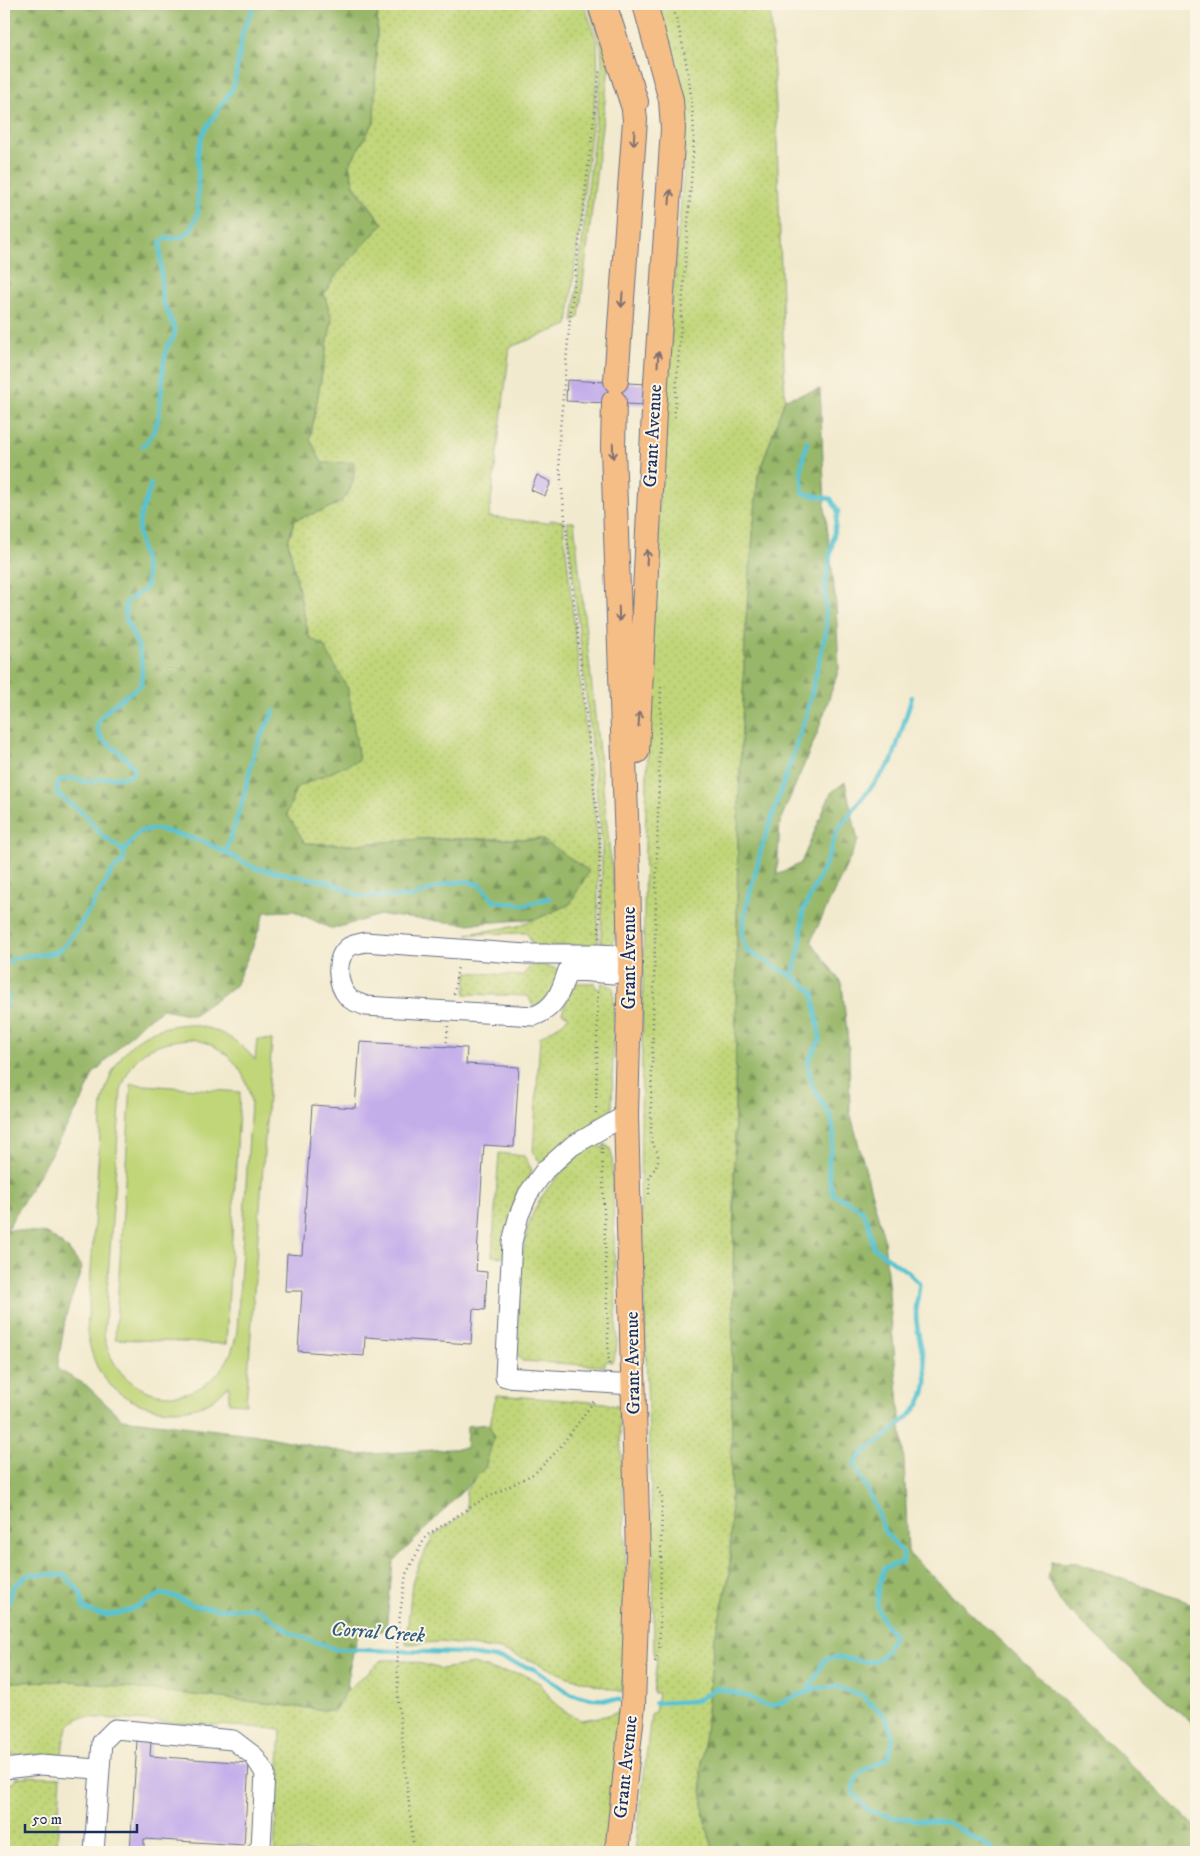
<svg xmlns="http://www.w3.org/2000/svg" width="1200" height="1856" viewBox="0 0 1200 1856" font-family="'IM FELL DW Pica',serif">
  <defs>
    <pattern id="grass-dots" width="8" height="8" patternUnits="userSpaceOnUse" patternTransform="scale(1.25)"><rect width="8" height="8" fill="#c1d679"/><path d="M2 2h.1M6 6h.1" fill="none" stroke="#a5b86b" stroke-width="1.8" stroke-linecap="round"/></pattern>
    <pattern id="forest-firs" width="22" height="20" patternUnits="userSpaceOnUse" patternTransform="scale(1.25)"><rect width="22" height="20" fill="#98b769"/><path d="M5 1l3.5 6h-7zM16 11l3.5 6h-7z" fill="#7b955a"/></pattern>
  </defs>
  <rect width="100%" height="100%" fill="#fcf5e5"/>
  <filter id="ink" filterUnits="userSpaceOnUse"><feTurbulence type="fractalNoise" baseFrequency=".02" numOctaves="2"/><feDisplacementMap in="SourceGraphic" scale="10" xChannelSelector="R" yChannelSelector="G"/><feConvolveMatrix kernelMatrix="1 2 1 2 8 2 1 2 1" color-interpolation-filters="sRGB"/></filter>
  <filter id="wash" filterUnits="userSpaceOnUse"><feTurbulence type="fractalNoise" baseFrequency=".0096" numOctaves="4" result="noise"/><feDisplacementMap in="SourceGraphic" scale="20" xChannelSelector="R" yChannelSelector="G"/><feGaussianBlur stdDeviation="1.12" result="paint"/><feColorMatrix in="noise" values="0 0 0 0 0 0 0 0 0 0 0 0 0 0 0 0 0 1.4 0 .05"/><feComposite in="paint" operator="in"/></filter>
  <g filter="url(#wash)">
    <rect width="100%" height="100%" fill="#f2eace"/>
    <!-- grass -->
    <path fill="url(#grass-dots)" stroke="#6e826c" d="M378,4H584L597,42L598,75L568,325L510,347L489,517L549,523L550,520L563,521L598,843V945L534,947L527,933L467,934L518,926L570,904L542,839H419L350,845L305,843L286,814L296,788L358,759L324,646L309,637L288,541L295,520L341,503L310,439L332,319L324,294L336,275L383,224L354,185L349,165L374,122Z
      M588,4H595L609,55V68L579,317L573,322L602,65L601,47Z
      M655,4H770L776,108L785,399L758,476L746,618L738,827L730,1572L714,1641L701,1772L704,1817L714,1852H635L651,1714L655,1712L658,1693H653L657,1659L654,1657L653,1549L640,1185L645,840L652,616L670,319L684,170V111Z
      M567,522H574L616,908L615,939L611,947L602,948L601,944L602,843Z
      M533,963L558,969L564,973V984L534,1008L528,996L465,994L467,972L522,976Z
      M575,983H595L596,988L600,989L602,983L611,986L614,990L612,1109L608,1115L600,1122L598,1118L593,1120V1126L543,1165L533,1153L540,1037L563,1023L569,1016L562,1013L572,986Z
      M599,1143L600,1147L604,1148V1144L610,1148L612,1156L617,1341L616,1352L612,1362L606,1361L605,1365L602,1366L522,1361L517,1354C520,1314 517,1247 534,1211C542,1194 553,1181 566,1168C575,1159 587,1148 599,1143Z
      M499,1153L524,1156L532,1170L505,1257L492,1256Z
      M496,1395L605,1403L615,1406L616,1404L619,1410L626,1561L622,1692L565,1676L537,1663L501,1650L441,1642L406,1644L412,1583L420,1561L434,1535L467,1512L466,1491L481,1469Z
      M382,1660H407L441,1669L473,1664L496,1671L523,1674L540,1683L551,1699L564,1711L581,1720L605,1716L621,1711L605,1852H274L281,1729L82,1717C64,1724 64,1738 62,1755H4V1682L72,1681L334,1711L347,1690Z
      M28,1776L61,1777L57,1844L51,1846V1852H4V1788L17,1778Z"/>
    <!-- forest -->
    <path fill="url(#forest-firs)" stroke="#5a7364" d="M4,4H378L374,122L349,165L354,186L383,224L336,275L324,294L332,319L310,439L322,463L354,462C357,506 329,507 295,520L288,541L309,637L324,646L348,689L359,760L296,788L287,814L305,843L350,845L419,839H542L589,871L570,904L537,919L467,924L380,915L332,929L294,911L265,912L254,943L235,986L193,1015L163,1009L141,1024L93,1074L83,1099L7,1229L48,1234L69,1250L82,1268L66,1315L57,1369L86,1385L122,1419L259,1435L357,1455L466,1448L467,1426L489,1424L494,1437L485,1468L393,1562L386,1630L358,1635L349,1669L347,1690L334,1711L72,1681L4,1682Z
      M820,389L825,508L836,605L839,669L817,734L780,821L777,875L801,863L831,793L845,782L858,841L811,941L842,984L849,1051L850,1112L884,1239L904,1460L908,1553L1196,1827V1852H714L704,1817L701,1772L714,1641L730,1572L738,827L746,618L758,476L785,399Z
      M1051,1562L1078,1563L1196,1605V1727L1062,1605L1048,1580Z"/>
    <!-- park -->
    <path fill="#c1d679" stroke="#6e826c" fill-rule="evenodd" d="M187,1024C216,1028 236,1037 255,1060L257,1039L272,1040L246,1404L229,1403V1385C222,1392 215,1400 205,1404C170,1418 124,1407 102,1375C93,1362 90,1348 87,1332L102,1103C113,1056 136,1027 187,1024ZM192,1039C226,1045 247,1069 251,1103L237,1331C224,1414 121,1417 104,1336L121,1091C132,1052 153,1041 192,1039Z
      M131,1084L240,1092L226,1344L115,1339Z"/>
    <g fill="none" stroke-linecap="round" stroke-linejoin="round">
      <!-- stream -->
      <path stroke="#58c3d2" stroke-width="4.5" d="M807,441L801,469L803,493L831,499L838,511L825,585L826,632L806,716L762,847L745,912L742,935L746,950L797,979L813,992L820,1039L808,1062L811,1083L832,1119L834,1137L829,1158V1176L833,1194L860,1208L868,1221L873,1247L909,1273L919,1283C920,1292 916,1300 916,1309C914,1349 945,1383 908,1417C900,1423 893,1431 885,1437C873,1446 862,1451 854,1464L875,1505L884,1531L903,1553V1562L884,1568C876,1596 871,1612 894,1634C877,1682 858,1651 825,1659L808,1691
        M143,446L153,433L159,416L164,361L167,346L173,339L175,330L162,299L160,242L167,238H179L190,231L198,213V151L203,133L234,86L243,31L255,4
        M124,851L140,831L158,829L205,842L255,868L330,882L359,896L412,897L445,884L466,881L481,885L494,901L526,905L549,898
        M225,854L242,803L255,749L274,711
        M4,968C13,949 42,959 58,951C73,942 102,887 113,870L123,862L124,851L103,836L81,811L57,794V785L61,780L71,778L88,782L98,779L131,776L134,770C129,758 118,751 107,743C77,721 126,697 141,685C143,671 142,659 138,646C132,630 122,620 126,602L146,588C150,566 137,547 139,525C140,511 148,498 151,484
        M793,977L801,941L803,911L826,863L838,829L892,761L912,697
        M4,982L8,998L4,1008
        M4,1608L9,1602L12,1587L29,1574L65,1575L81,1594L83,1608C111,1624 136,1608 161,1594L176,1597L192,1605L221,1609L257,1608L293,1634L335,1649L460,1653L502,1659L534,1669L571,1694L593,1699L620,1700
        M655,1703L696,1701L716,1688L750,1697L761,1704L773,1706L816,1688L837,1687L861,1695L886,1717L893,1738L889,1757C870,1769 854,1768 853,1793L868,1810L891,1817L948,1823L990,1847L994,1852"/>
    </g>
    <g id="blocks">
      <!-- building -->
      <path fill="#c4aeea" d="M567,380L647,384L646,405L566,401Z
        M537,475L551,482L545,496L531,490Z
        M360,1042L467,1048L466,1064L519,1067L514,1147L484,1145L476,1271L487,1272L485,1310L473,1309L471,1344L365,1337L364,1356L298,1351L302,1291H285L287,1254L302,1255L312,1105L355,1108Z
        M137,1741L151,1742L150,1756L249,1763L244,1845L144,1839V1852H130Z"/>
    </g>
  </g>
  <g filter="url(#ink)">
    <use href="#blocks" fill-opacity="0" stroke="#667085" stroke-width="1"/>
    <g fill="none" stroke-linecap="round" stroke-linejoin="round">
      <!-- minor casing -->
      <g stroke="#667085" stroke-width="21">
        <path id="minor" d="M365,942L526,954H599L614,955L630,966L613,974L568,970C561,991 556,1008 534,1016L366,1006C360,1003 352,1002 348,997C337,985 334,958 349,947C353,944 360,944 365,942Z
          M626,1115L572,1146L545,1170L528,1194L519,1215L512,1242L505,1377L633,1385
          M4,1769L40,1765L98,1769
          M94,1852L102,1742L115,1729L233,1740L254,1756L265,1773L261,1847L256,1852"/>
      </g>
      <!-- major casing -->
      <g stroke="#667085" stroke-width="26">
        <path id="major" d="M616,381L635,120L631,84
          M614,402L613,448L628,872L630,966L626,1115L638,1556L633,1705L617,1852
          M637,751L654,412L673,129L671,100L645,4"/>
      </g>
      <!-- highway casing -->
      <g stroke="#667085" stroke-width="30">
        <path id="highway" d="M602,4L634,102"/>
      </g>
      <!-- path -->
      <path stroke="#667085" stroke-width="2.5" stroke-dasharray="1 4" stroke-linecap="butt" d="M672,4C685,48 693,93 694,139L674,421
        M599,938L600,844L558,452L570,318L600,68
        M454,994L458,966
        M446,1047L448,1026
        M596,1113L598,988
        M602,1148L609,1367
        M649,1194V1179L658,1162V1153L651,1141V1108L661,686
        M655,1662L659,1653L660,1623L662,1496L657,1487
        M414,1852L398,1700L397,1634L406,1574L426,1536L477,1503L535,1473L558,1450L595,1400"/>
      <!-- minor -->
      <use href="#minor" stroke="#fff" stroke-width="19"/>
      <!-- major -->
      <use href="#major" stroke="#f6be87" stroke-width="24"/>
      <!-- highway -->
      <use href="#highway" stroke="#f6be87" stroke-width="28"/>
    </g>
    <!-- one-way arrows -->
    <defs><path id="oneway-shaft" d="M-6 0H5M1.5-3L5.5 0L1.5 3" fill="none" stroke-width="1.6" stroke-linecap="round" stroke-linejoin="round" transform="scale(1.25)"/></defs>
    <g stroke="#7e6f70">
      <use href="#oneway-shaft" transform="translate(634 138) rotate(94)"/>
      <use href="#oneway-shaft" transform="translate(670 197) rotate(-86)"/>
      <use href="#oneway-shaft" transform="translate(622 300) rotate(94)"/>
      <use href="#oneway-shaft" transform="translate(658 359) rotate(-86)"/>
      <use href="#oneway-shaft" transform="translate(613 451) rotate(89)"/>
      <use href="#oneway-shaft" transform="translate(647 557) rotate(-87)"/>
      <use href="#oneway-shaft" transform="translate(619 614) rotate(88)"/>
      <use href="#oneway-shaft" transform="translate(639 719) rotate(-86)"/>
    </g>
  </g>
  <g text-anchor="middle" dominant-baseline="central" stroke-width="4" stroke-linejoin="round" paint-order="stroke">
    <!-- street labels -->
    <g font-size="19" fill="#1b2f5e" stroke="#fcf5e5">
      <text transform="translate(653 436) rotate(-87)">Grant Avenue</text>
      <text transform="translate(629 958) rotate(-90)">Grant Avenue</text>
      <text transform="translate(633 1363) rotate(-91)">Grant Avenue</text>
      <text transform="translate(626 1767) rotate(-84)">Grant Avenue</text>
    </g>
    <!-- water labels -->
    <g font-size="20" font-style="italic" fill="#2d5b81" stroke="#fcf5e5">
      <text transform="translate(378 1633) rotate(4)">Corral Creek</text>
    </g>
  </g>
  <!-- margin -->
  <rect width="1200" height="1856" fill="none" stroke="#fcf5e5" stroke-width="20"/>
  <!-- scale -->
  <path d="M25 1824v8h112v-8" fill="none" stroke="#1b2f5e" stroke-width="2.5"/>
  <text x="32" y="1824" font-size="15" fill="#1b2f5e" stroke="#fcf5e5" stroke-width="4" paint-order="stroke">50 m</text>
</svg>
